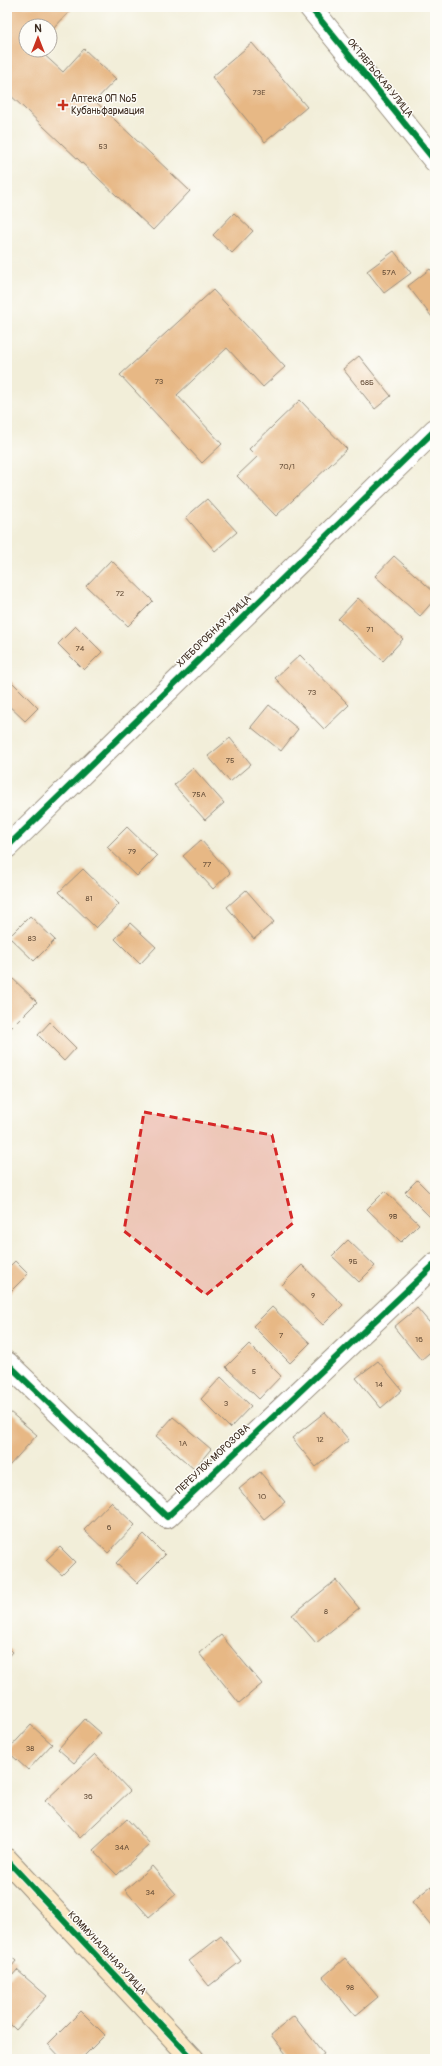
<svg xmlns="http://www.w3.org/2000/svg" width="442" height="2066" viewBox="0 0 442 2066" font-family="Pangolin,sans-serif">
  <rect width="100%" height="100%" fill="#fdfcf7"/>
  <filter id="ink" filterUnits="userSpaceOnUse"><feTurbulence type="fractalNoise" baseFrequency=".025" numOctaves="2"/><feDisplacementMap in="SourceGraphic" scale="8" xChannelSelector="R" yChannelSelector="G"/><feConvolveMatrix kernelMatrix="1 2 1 2 8 2 1 2 1" color-interpolation-filters="sRGB"/></filter>
  <filter id="wash" filterUnits="userSpaceOnUse"><feTurbulence type="fractalNoise" baseFrequency=".012" numOctaves="4" result="noise"/><feDisplacementMap in="SourceGraphic" scale="16" xChannelSelector="R" yChannelSelector="G"/><feGaussianBlur stdDeviation="0.9" result="paint"/><feColorMatrix in="noise" values="0 0 0 0 0 0 0 0 0 0 0 0 0 0 0 0 0 1.4 0 .05"/><feComposite in="paint" operator="in"/></filter>
  <g filter="url(#wash)">
    <rect width="100%" height="100%" fill="#f2eed9"/>
    <g id="blocks">
      <!-- building -->
      <path fill="#e7b885" d="M7,7H74L50,32V26H26V50H39L63,72L84,49L116,79L95,101L190,191L153,230L7,92Z
        M252,43L307,107L265,142L212,77Z
        M234,213L253,231L232,253L213,235Z
        M394,251L411,273L384,293L367,271Z
        M430,269L435,275V321L408,286Z
        M213,290L285,367L263,387L227,348L177,395L222,444L202,463L120,375Z
        M359,356L391,396L375,409L343,369Z
        M300,400L347,449L276,516L237,476L257,457L249,449Z
        M207,499L237,532L215,551L186,517Z
        M394,556L435,593V599L420,616L375,576Z
        M111,560L153,601L128,626L86,586Z
        M358,598L403,639L383,661L338,619Z
        M76,626L102,652L84,670L58,644Z
        M300,655L349,705L324,729L275,678Z
        M10,680L38,708L25,721L7,704V683Z
        M269,705L298,729L281,751L251,727Z
        M230,738L251,764L230,782L208,756Z
        M193,768L224,803L205,820L174,785Z
        M127,827L157,856L137,876L107,847Z
        M201,840L230,873L213,889L183,856Z
        M83,869L119,904L96,928L59,892Z
        M246,890L274,922L254,939L227,907Z
        M30,916L55,940L34,961L9,937Z
        M130,923L156,947L140,964L115,939Z
        M7,973L37,1002L7,1032Z
        M50,1022L76,1048L64,1061L38,1035Z
        M417,1180L435,1198V1212L430,1217L405,1192Z
        M385,1191L419,1224L401,1242L367,1209Z
        M348,1240L375,1266L359,1282L332,1256Z
        M15,1261L28,1274L7,1295V1269Z
        M302,1265L343,1305L323,1325L282,1285Z
        M272,1307L310,1343L290,1363L253,1326Z
        M417,1308L435,1329V1348L421,1360L394,1327Z
        M249,1344L281,1376L259,1399L226,1367Z
        M378,1361L402,1390L381,1408L356,1378Z
        M221,1377L251,1406L230,1428L201,1399Z
        M10,1412L37,1435L9,1466L7,1465V1416Z
        M325,1412L349,1440L316,1467L292,1438Z
        M173,1417L211,1449L194,1469L156,1436Z
        M260,1472L285,1502L264,1519L239,1489Z
        M111,1502L135,1525L108,1553L84,1530Z
        M144,1534L165,1555L137,1583L116,1563Z
        M60,1547L75,1562L62,1575L46,1560Z
        M336,1580L359,1608L316,1643L292,1615Z
        M221,1635L262,1684L239,1703L199,1653Z
        M7,1646L13,1652L7,1659Z
        M85,1719L101,1733L74,1763L58,1749Z
        M31,1725L52,1744L28,1770L7,1751Z
        M95,1754L130,1791L80,1838L45,1801Z
        M127,1819L150,1844L117,1875L93,1850Z
        M152,1866L176,1894L149,1917L125,1890Z
        M431,1886L435,1891V1930L412,1902Z
        M221,1936L241,1961L209,1986L189,1961Z
        M7,1953L16,1961L7,1972Z
        M345,1958L378,1997L355,2016L323,1977Z
        M17,1970L47,1996L16,2030L7,2021V1982Z
        M81,2011L105,2035L81,2059H62L48,2044Z
        M294,2016L324,2054L317,2059H290L271,2035Z"/>
    </g>
  </g>
  <g filter="url(#ink)">
    <use href="#blocks" fill-opacity="0" stroke="#968c7c" stroke-width="1"/>
    <g fill="none" stroke-linecap="round" stroke-linejoin="round">
      <!-- street casing -->
      <g stroke="#968c7c" stroke-width="24">
        <path id="street" d="M310,7L435,161
          M7,847L435,430
          M7,1363L167,1517L435,1264"/>
      </g>
      <!-- secondary casing -->
      <g stroke="#968c7c" stroke-width="24">
        <path id="secondary" d="M7,1860L193,2059"/>
      </g>
      <!-- street -->
      <use href="#street" stroke="#fff" stroke-width="22"/>
      <!-- secondary -->
      <use href="#secondary" stroke="#fbe7c3" stroke-width="22"/>
      <!-- cycleway casing -->
      <g stroke="#fdfcf7" stroke-width="8">
        <path id="cycleway" d="M310,7L435,161
          M7,847L435,430
          M7,1363L167,1517L435,1264
          M7,1860L193,2059"/>
      </g>
      <!-- cycleway -->
      <use href="#cycleway" stroke="#00873e" stroke-width="6"/>
    </g>
  </g>
  <!-- marked area -->
  <path fill="#d62828" fill-opacity="0.2" stroke="#d62828" stroke-width="3" stroke-dasharray="8 5" stroke-linejoin="round" d="M144,1112L272,1135L293,1223L206,1295L124,1231Z"/>
  <!-- markers -->
  <path fill="#c8321e" stroke="#fdfcf7" stroke-width="1.5" d="M61 99h4v4h4v4h-4v4h-4v-4h-4v-4h4z"/>
  <g text-anchor="middle" dominant-baseline="central" stroke-width="3" stroke-linejoin="round" paint-order="stroke">
    <!-- number labels -->
    <g font-size="8" fill="#664e38">
      <text x="259" y="92">73Е</text>
      <text x="103" y="146">53</text>
      <text x="389" y="272">57А</text>
      <text x="159" y="381">73</text>
      <text x="367" y="382">68Б</text>
      <text x="287" y="466">70/1</text>
      <text x="120" y="593">72</text>
      <text x="370" y="629">71</text>
      <text x="80" y="648">74</text>
      <text x="312" y="692">73</text>
      <text x="230" y="760">75</text>
      <text x="199" y="794">75А</text>
      <text x="132" y="851">79</text>
      <text x="207" y="864">77</text>
      <text x="89" y="898">81</text>
      <text x="32" y="938">83</text>
      <text x="393" y="1216">9В</text>
      <text x="353" y="1261">9Б</text>
      <text x="313" y="1295">9</text>
      <text x="281" y="1335">7</text>
      <text x="419" y="1339">16</text>
      <text x="254" y="1371">5</text>
      <text x="379" y="1384">14</text>
      <text x="226" y="1403">3</text>
      <text x="320" y="1439">12</text>
      <text x="183" y="1443">1А</text>
      <text x="262" y="1496">10</text>
      <text x="109" y="1527">6</text>
      <text x="326" y="1611">8</text>
      <text x="30" y="1748">38</text>
      <text x="88" y="1796">36</text>
      <text x="122" y="1847">34А</text>
      <text x="150" y="1892">34</text>
      <text x="350" y="1987">98</text>
    </g>
    <!-- street labels -->
    <g font-size="10" fill="#3b2a1e" stroke="#fdfcf7">
      <text transform="translate(380 78) rotate(51)">ОКТЯБРЬСКАЯ УЛИЦА</text>
      <text transform="translate(214 631) rotate(-44)">ХЛЕБОРОБНАЯ УЛИЦА</text>
      <text transform="translate(213 1459) rotate(-43)">ПЕРЕУЛОК МОРОЗОВА</text>
      <text transform="translate(107 1953) rotate(47)">КОММУНАЛЬНАЯ УЛИЦА</text>
    </g>
    <!-- poi labels -->
    <g font-size="10" fill="#3b2a1e" stroke="#fdfcf7" text-anchor="start">
      <text x="71" y="99">Аптека ОП №5<tspan x="71" dy="12">Кубаньфармация</tspan></text>
    </g>
  </g>
  <!-- margin -->
  <rect width="442" height="2066" fill="none" stroke="#fdfcf7" stroke-width="24"/>
  <!-- north arrow -->
  <g transform="translate(38 38)"><circle r="19" fill="#fdfcf7" stroke="#afa8a0"/>
  <path d="M0-3L7 15L0 10L-7 15Z" fill="#c8321e"/>
  <text y="-6" font-size="11" font-weight="bold" text-anchor="middle" fill="#3b2a1e">N</text>
  </g>
</svg>
